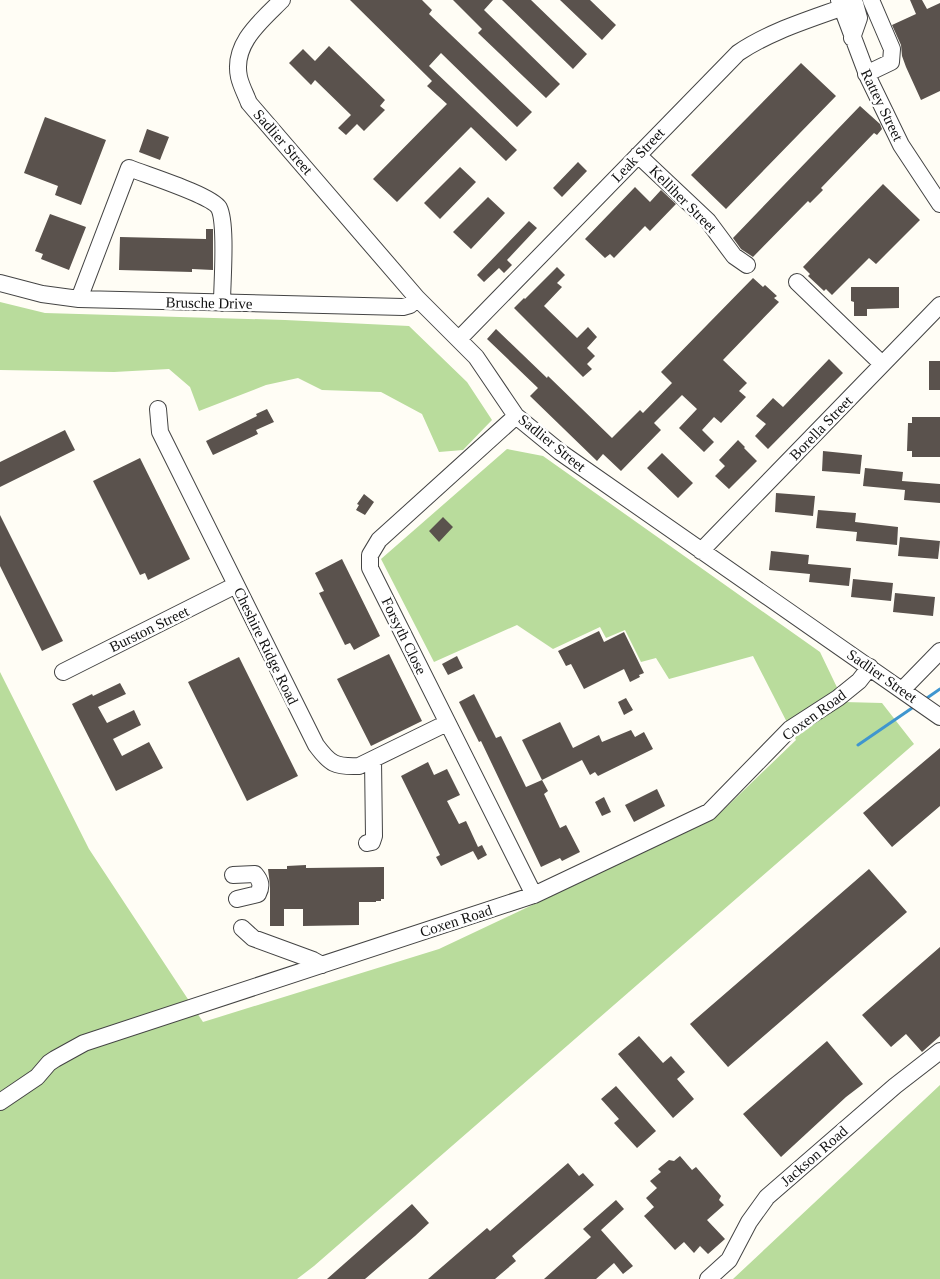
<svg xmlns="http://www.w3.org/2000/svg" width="940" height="1279" viewBox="0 0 940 1279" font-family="Georgia,serif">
  <rect width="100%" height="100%" fill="#fffdf5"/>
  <!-- forest -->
  <path fill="#b9dc9c" d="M0,302L45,313L285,320L409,326L467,382L492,420L463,450L439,452L422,414L381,392L322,390L298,378L266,385L199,411L190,387L169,369L114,372L0,370Z
    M507,449L543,456L820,652L844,702L882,703L914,744L314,1266L297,1279H0V672L89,849L203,1022L439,949L714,819L796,740L753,656L669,679L656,658L641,662L625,630L606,638L600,627L553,649L517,625L434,662L381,559Z
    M940,1085V1279H733Z"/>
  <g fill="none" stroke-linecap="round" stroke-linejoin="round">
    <!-- stream -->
    <path stroke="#3f96cf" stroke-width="3" d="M927,698L940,689
      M858,745L915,706"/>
  </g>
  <!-- building -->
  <path fill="#5a524d" d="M350,0H422L432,10L429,14L532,112L517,127L441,53L429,66L517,150L506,161L471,127L397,202L373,179L447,104L427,86L432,81Z
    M453,0H493L484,10L560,84L546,98L478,33L482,29Z
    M502,0H531L587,54L573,69Z
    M560,0H590L616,25L602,40Z
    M910,0H922L927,9L940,3V91L921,100L906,67L902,56L901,45L892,25L916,14Z
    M329,46L385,100L380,106L385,110L364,131L357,124L346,135L338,128L351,115L315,80L311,85L289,63L303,49L315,61Z
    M801,63L836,96L726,209L691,175Z
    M860,106L880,124L882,129L877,135L874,133L821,188L823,190L810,203L808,201L753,257L741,249L733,238Z
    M45,117L106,140L81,205L55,195L58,186L24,173Z
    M147,129L169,137L160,160L139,152Z
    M578,162L587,171L562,197L553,188Z
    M460,167L476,182L440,219L424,203Z
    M883,184L920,220L876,264L869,258L832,295L826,289L824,291L808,276L810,274L803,267Z
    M635,187L650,202L661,190L676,204L650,231L645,226L614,258L610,254L605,258L585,239Z
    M488,197L505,213L471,249L453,232Z
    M50,214L86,227L69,270L41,259L43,254L35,251Z
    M529,221L537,228L507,260L512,265L504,273L499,268L484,282L477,275Z
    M206,229H213V270L192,269V272L119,270L120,237L206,239Z
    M557,267L565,275L557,283L562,287L544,306L577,338L588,327L597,337L587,348L595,356L587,364L592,369L583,377L514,308L524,298L525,299Z
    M753,278L763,287L765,285L777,296L774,298L779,302L723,360L747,383L739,391L746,397L721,423L714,417L702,430L714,442L704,452L679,428L697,409L682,395L654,423L661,430L621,471L603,454L597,461L530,396L538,388L487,339L496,329L547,378L548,376L612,438L640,410L643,413L672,383L661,372Z
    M851,287H899V308L867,309V316H854V302L851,301Z
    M829,359L843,373L768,449L755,436L766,424L756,416L773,398L783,407Z
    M929,361H940V390H929Z
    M267,409L274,422L256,430L258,434L213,455L206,441L257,416L256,414Z
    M912,417H940V457H912V451H907L908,423H912Z
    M65,430L75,450L0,487V462Z
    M738,440L745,447L744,448L757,461L729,489L715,476L725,466L719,460Z
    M823,451L862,455L860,474L822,471Z
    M662,453L693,483L678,498L647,468Z
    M140,458L190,559L148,580L145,573L140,575L93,481Z
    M865,468L903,472L902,481L940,484V503L904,500L905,490L863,486Z
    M776,493L815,496L813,516L775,512Z
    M364,494L374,502L365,515L356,510L359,505L357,504Z
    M818,510L856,513L855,522L898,527L897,545L856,541L857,532L816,528Z
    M0,515L63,641L42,651L0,566Z
    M443,517L453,527L439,542L429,531Z
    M900,537L940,541L938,559L898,556Z
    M771,551L809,555L808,564L851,568L849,586L809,582L810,574L769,570Z
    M342,559L380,636L354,650L350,643L345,645L319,593L324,591L315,573Z
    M853,579L893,583L891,601L851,597Z
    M895,593L935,597L933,616L893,612Z
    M599,631L604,642L624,632L644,673L639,675L640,677L630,682L624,669L584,689L571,664L566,666L558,651Z
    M389,654L422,721L371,746L337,679Z
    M457,656L463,668L448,675L442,664Z
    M239,657L298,776L247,801L188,682Z
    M120,683L126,694L98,707L107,723L134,710L141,725L113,739L122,756L149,742L163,768L116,791L72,704L92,694L93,696Z
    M474,694L496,738L501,736L526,787L542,780L522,740L560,722L573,748L599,735L602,742L631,730L635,737L644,732L653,749L598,776L595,772L590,775L582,760L542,780L548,791L544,794L560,828L566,825L580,852L562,861L560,858L541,867L481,741L479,742L459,702Z
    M626,698L633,710L624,715L618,702Z
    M940,748V806L892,847L863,813Z
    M428,762L434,775L447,769L460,795L447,801L459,824L466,821L478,847L482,845L487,855L478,860L473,851L441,866L436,857L440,855L401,776Z
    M657,789L665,806L634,822L625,805Z
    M604,797L611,812L602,816L595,802Z
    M306,865V868L384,867V899H381V901H376V902H359V925L303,926V909H284V926H270V885L268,869H287V866Z
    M869,869L907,912L728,1067L690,1024Z
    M940,947V1036L922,1052L906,1034L891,1047L862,1015Z
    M639,1036L663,1063L671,1056L685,1072L677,1079L694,1099L673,1118L618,1054Z
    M827,1041L863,1084L846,1097L781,1157L743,1114Z
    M616,1086L656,1131L637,1148L614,1123L619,1119L601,1099Z
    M680,1156L692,1170L696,1167L721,1196L719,1200L724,1205L707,1220L725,1239L708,1254L700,1246L694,1253L684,1242L675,1250L644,1216L654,1207L646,1198L657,1188L650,1181L661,1172L658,1169L669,1160L674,1161Z
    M568,1163L579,1176L583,1173L594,1185L512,1256L516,1261L495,1279H428L487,1228L490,1231Z
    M616,1200L624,1209L601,1230L633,1266L623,1274L614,1263L596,1279H544L591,1237L583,1229Z
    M412,1204L429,1223L415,1236L365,1279H327Z"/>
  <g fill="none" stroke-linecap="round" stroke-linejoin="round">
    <!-- minor casing -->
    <g stroke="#444" stroke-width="18">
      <path id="minor" d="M282,0C261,21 232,44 239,77C241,86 246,95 249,103L417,298L476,357L516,416L560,452L940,717
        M839,0L868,77L901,145L940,204
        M852,38L859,18L854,0
        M866,74L891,62L892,49L871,0
        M638,155L708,221L734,256L747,265
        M797,282L882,364
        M0,283L42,294L79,299L403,307L410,305L417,298
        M79,299L129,168C146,175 211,195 219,208C227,224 222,283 222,303
        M459,339L738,53C769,32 805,21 841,8
        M158,409L160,432L316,745C330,764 335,767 359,766L447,723
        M516,416L379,540L370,555V568L534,895
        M701,551L940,305
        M63,672L236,585
        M902,690L940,651
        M367,843L372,842L374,836L373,760
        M233,875L255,874C261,881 262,886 258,894L237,899
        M242,928L253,938L313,960L322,965
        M0,1102L37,1077L49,1063L55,1059L84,1043L534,895L709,812L790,729L838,698L859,681L870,667
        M708,1279L729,1260L749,1222L767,1197L895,1086L940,1051"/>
    </g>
    <!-- minor -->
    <use href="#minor" stroke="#fff" stroke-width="16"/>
  </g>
  <g text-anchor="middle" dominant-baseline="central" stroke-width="5" stroke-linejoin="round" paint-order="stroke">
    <!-- street labels -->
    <g font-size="15" fill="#111" stroke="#fff">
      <text transform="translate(882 105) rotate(64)">Rattey Street</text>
      <text transform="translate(283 142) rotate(49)">Sadlier Street</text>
      <text transform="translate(638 155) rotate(-46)">Leak Street</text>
      <text transform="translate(683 199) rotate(45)">Kelliher Street</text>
      <text transform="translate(209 303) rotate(1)">Brusche Drive</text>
      <text transform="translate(821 428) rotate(-46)">Borella Street</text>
      <text transform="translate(552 443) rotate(39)">Sadlier Street</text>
      <text transform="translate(149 629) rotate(-26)">Burston Street</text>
      <text transform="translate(404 636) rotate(64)">Forsyth Close</text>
      <text transform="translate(266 646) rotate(64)">Cheshire Ridge Road</text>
      <text transform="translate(882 676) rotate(35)">Sadlier Street</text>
      <text transform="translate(814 715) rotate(-36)">Coxen Road</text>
      <text transform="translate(456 921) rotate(-18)">Coxen Road</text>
      <text transform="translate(814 1156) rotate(-41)">Jackson Road</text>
    </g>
  </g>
</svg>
